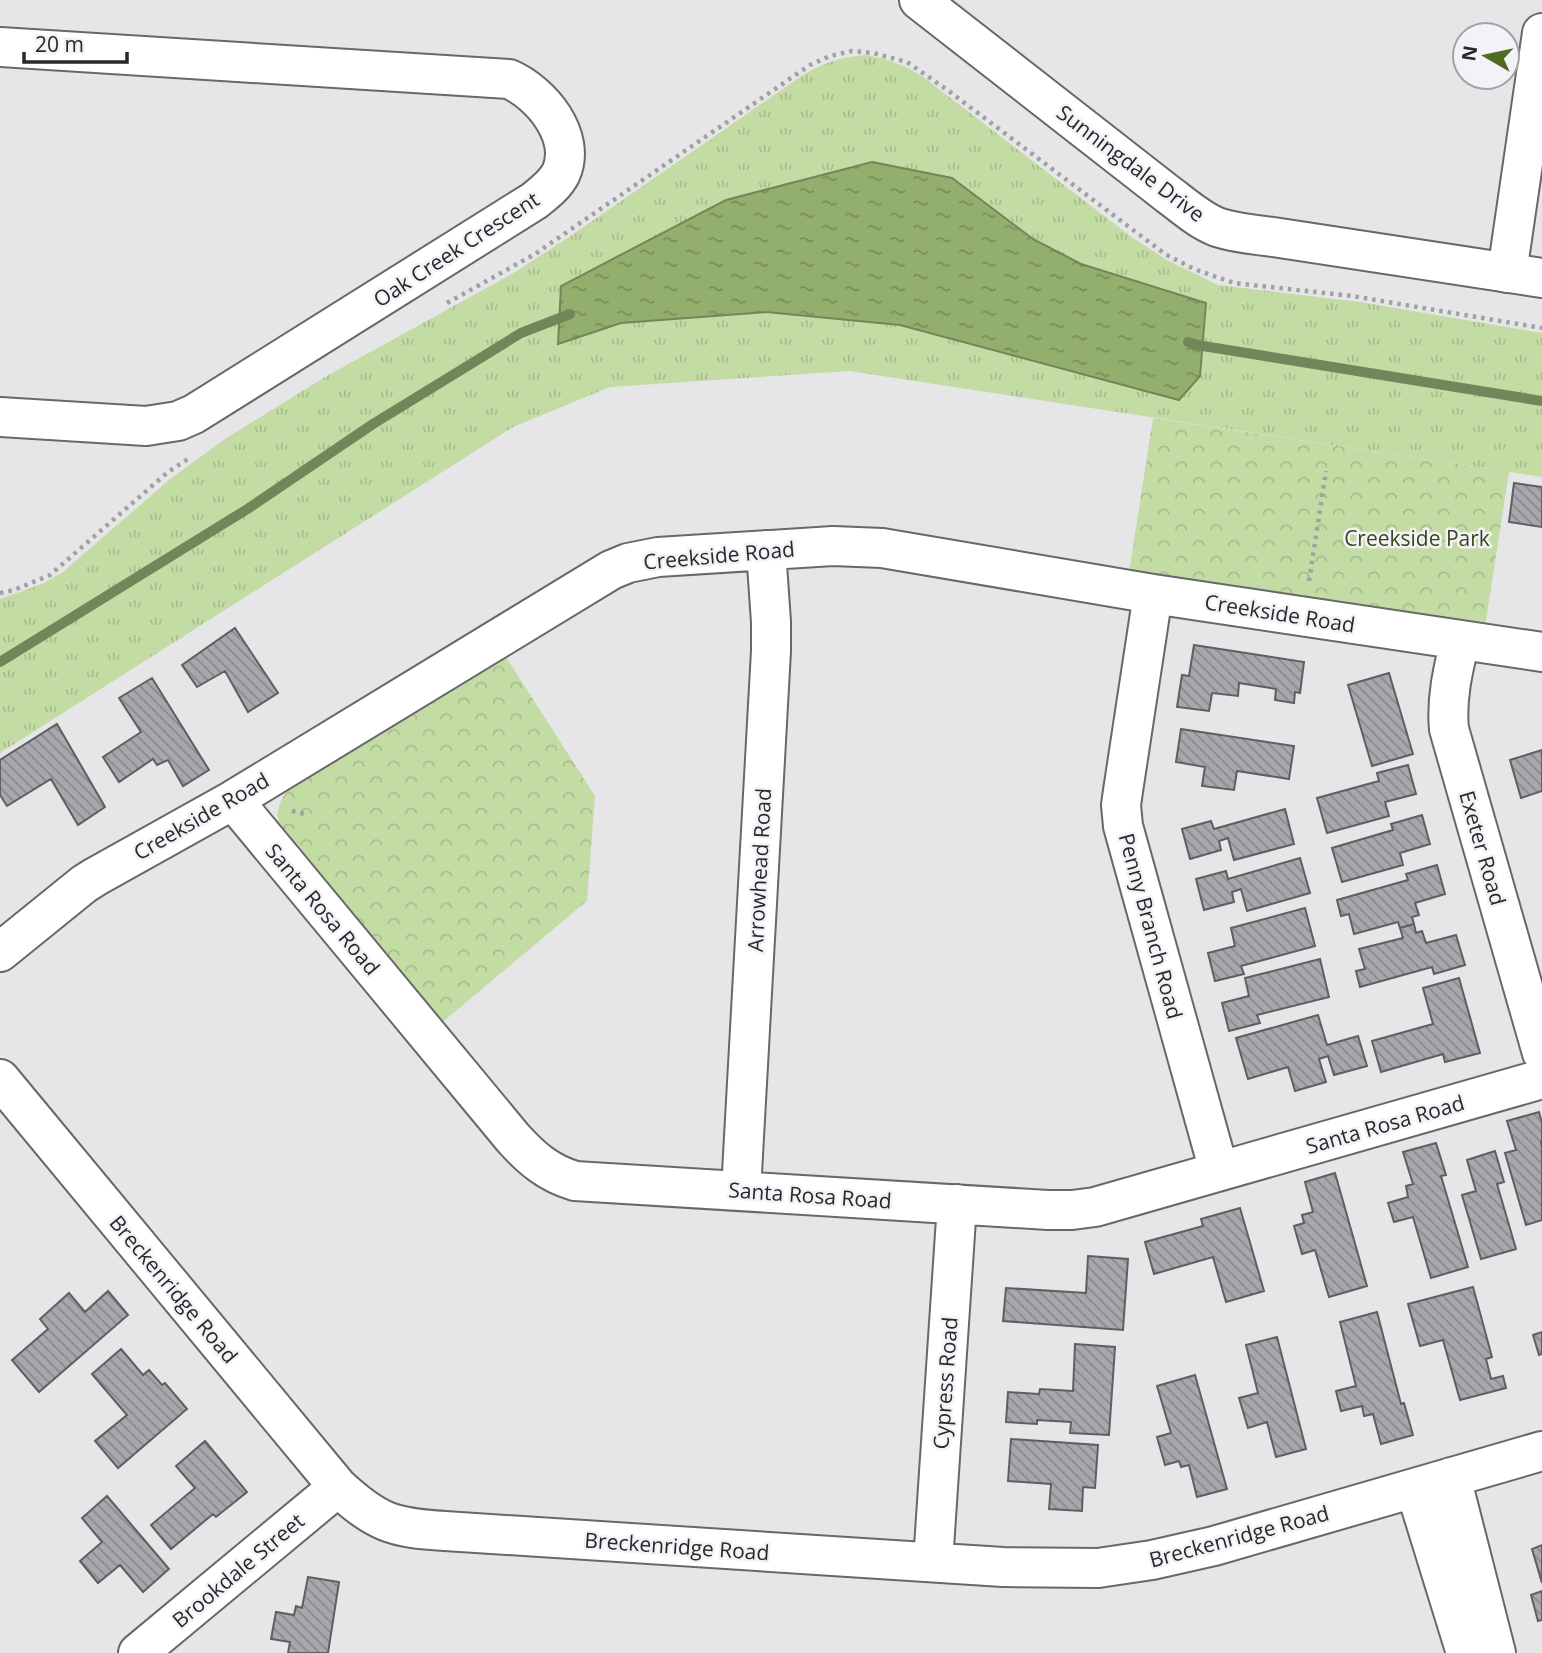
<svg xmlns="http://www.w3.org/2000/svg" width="1542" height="1653" viewBox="0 0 1542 1653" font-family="'Open Sans',sans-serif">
  <defs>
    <pattern id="grass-tufts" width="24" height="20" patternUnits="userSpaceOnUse" patternTransform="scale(1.75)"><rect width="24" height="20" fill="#c3dca4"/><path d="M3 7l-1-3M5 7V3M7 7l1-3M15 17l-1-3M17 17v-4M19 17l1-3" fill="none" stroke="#a8bd8d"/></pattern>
    <pattern id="forest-crowns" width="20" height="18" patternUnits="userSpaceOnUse" patternTransform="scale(1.75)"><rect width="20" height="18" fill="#c3dca4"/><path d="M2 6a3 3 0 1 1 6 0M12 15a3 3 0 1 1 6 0" fill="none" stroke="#a8bd8d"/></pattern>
    <pattern id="water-ripples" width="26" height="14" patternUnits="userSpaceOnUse" patternTransform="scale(1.75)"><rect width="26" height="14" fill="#93af6d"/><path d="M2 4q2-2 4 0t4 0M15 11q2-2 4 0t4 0" fill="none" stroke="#788e5a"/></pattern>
    <pattern id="building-back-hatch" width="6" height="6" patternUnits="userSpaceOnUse" patternTransform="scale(1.75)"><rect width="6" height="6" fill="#a8a7ab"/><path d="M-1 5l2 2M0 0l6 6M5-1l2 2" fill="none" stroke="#89888b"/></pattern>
  </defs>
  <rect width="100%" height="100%" fill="#e6e5e8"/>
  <!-- grass -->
  <path fill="url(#grass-tufts)" fill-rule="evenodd" d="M865,55C889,59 903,64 923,77L1133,238L1167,260L1218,285L1360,302L1542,333V477L849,371L610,387L513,427L0,753V599L42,584L63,572L170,479L228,437L325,377L512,274L572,235L803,75C823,63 841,57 865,55ZM952,178L1033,239L1081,264L1206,303L1027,358L900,325L766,312L621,323Z"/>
  <!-- forest -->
  <path fill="url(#forest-crowns)" d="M1153,418L1509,472L1485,627L1129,573Z
    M504,654L595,796L587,901L439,1025L279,829C275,813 279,799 291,787Z"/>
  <!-- water -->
  <path fill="url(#water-ripples)" stroke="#738659" stroke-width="2" d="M872,162L952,178L1033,239L1081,264L1206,303L1200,376L1179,400L900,325L766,312L621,323L558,344L561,286L726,200Z"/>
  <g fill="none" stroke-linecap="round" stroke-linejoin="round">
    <!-- stream -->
    <path stroke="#738659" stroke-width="10" d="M1188,342L1197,345L1542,401
      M0,662L249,508L373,424L521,333L570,314"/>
  </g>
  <!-- building -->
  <path fill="url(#building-back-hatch)" stroke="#5f5e61" stroke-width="2" d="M1514,483L1542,487V527L1509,522Z
    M235,628L278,693L248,712L225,671L197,687L182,665Z
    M1194,645L1304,662L1300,693L1295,692L1294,703L1275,700L1276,689L1239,683L1238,696L1212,693L1209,711L1177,707L1182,675L1189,676Z
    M1389,673L1413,754L1372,766L1348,685Z
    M152,678L209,770L183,786L168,760L157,765L153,759L119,782L103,757L141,732L119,698Z
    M57,724L105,807L78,825L51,779L7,806L0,795V760Z
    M1181,729L1294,746L1289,779L1237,771L1234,790L1202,786L1205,767L1176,762Z
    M1542,750V791L1521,798L1510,760Z
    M1408,765L1416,794L1385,802L1389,816L1327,833L1317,798L1379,781L1377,773Z
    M1285,809L1294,844L1234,860L1228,838L1219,841L1221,850L1190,859L1182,829L1211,821L1214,829Z
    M1422,815L1430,844L1400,853L1403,865L1342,882L1332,848L1393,830L1391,824Z
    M1300,858L1310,893L1247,911L1241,889L1232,892L1234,902L1204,910L1196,879L1226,871L1228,879Z
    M1437,865L1445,894L1415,903L1419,915L1412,917L1414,924L1400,928L1398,922L1354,934L1349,914L1341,916L1337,900L1408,880L1406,874Z
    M1305,908L1315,946L1241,966L1244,974L1215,981L1208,953L1235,946L1231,928Z
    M1414,924L1416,933L1422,931L1426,943L1456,935L1465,965L1434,974L1432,967L1360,987L1356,971L1365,969L1359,949L1403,938L1400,928Z
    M1320,959L1329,997L1257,1015L1260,1023L1229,1031L1222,1003L1249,996L1245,978Z
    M1459,978L1480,1053L1445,1062L1443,1054L1381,1072L1372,1041L1433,1024L1423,988Z
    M1318,1015L1327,1045L1358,1036L1367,1066L1334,1075L1328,1056L1319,1059L1326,1082L1295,1091L1288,1067L1248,1079L1236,1038Z
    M1539,1112L1542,1123V1142H1541L1542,1148V1220L1526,1225L1505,1153L1516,1150L1507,1121Z
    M1436,1143L1446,1175L1441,1176L1468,1267L1431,1278L1413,1217L1394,1222L1388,1203L1408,1197L1406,1186L1413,1184L1403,1152Z
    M1495,1151L1504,1182L1497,1184L1516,1249L1481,1259L1462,1195L1476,1191L1467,1160Z
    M1335,1173L1367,1286L1329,1297L1315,1250L1302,1254L1294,1226L1304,1223L1302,1215L1313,1212L1305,1182Z
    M1240,1208L1264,1291L1226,1302L1213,1257L1154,1274L1145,1242L1203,1226L1201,1219Z
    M1088,1256L1128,1259L1123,1330L1003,1321L1006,1288L1086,1293Z
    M1473,1287L1492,1357L1486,1359L1491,1379L1503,1376L1506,1388L1460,1400L1443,1340L1420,1346L1408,1304Z
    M108,1291L128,1315L39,1392L12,1360L48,1329L40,1319L69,1293L85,1312Z
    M1377,1312L1401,1404L1404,1403L1413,1435L1381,1444L1373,1414L1364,1416L1362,1406L1341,1411L1336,1391L1356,1386L1340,1322Z
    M1542,1332V1354L1539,1355L1533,1335Z
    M1277,1337L1306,1449L1276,1457L1267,1422L1248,1428L1239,1398L1258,1393L1246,1345Z
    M1075,1344L1115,1347L1109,1435L1070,1433L1071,1422L1037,1420V1424L1006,1422L1008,1392L1039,1394L1040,1389L1073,1391Z
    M121,1349L143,1375L149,1370L162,1385L165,1383L187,1409L118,1468L95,1441L127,1415L92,1374Z
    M1195,1375L1227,1489L1197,1497L1189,1465L1181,1467L1179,1461L1165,1465L1157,1437L1171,1433L1157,1386Z
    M1011,1439L1098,1445L1095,1488L1083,1487L1082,1511L1049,1509L1051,1484L1008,1481Z
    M205,1441L247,1492L216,1517L213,1514L171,1549L151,1525L195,1488L176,1466Z
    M107,1496L169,1569L143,1592L120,1565L98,1583L80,1561L102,1542L82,1518Z
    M1542,1545V1583L1532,1549Z
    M308,1577L339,1582L328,1653H288L290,1642L271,1639L276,1612L294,1615L296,1606L302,1608Z
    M1542,1591V1620L1538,1621L1531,1595Z"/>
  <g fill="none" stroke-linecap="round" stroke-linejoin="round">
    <!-- minor casing -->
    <g stroke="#68676b" stroke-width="42">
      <path id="minor" d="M0,47L509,79C541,93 577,136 561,173C555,185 544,193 534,201L194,414L178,421L146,426L0,417
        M1507,273L1542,33
        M1153,594L1123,791L1121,805L1123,826L1219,1171
        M1460,640C1453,670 1446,699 1449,729L1542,1053
        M233,800L513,1138C531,1158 548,1173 575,1181L1048,1210H1072L1095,1207L1542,1079
        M0,952L84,884L95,877L233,800L611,570L628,563L658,557L833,546L882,548L1153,594L1542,652
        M0,1079L338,1487C377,1523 393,1528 445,1531L1003,1567L1098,1568L1152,1560L1214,1546L1542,1451
        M741,1191L771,651V622L766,550
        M1451,1477L1496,1653
        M1415,1488L1466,1653
        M933,1562L957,1204
        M138,1653L338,1487"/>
    </g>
    <!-- tertiary casing -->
    <g stroke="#68676b" stroke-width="42">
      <path id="tertiary" d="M919,0L1169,195C1184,206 1199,220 1217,227C1235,233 1255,235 1273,237L1542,278"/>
    </g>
    <!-- path -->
    <path stroke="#a1a0a3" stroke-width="4.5" stroke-dasharray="3.5 5" stroke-linecap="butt" d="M447,303L535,254L810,65L830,56L852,51L873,53L907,62L946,89L1165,254L1194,269L1234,283L1352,296L1542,328
      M1309,581L1326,471
      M0,593L14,590L50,575L168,472L191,457
      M292,811L305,814"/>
    <!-- minor -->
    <use href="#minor" stroke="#fff" stroke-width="38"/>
    <!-- tertiary -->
    <use href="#tertiary" stroke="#fff" stroke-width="38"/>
  </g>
  <g text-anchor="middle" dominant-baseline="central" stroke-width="5" stroke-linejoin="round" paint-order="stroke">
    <!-- street labels -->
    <g font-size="21" fill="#29282a" stroke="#f3f2f6">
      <text transform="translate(1131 163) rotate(37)">Sunningdale Drive</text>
      <text transform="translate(456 249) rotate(-33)">Oak Creek Crescent</text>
      <text transform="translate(719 555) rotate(-5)">Creekside Road</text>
      <text transform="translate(1280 613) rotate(9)">Creekside Road</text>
      <text transform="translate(201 816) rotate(-30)">Creekside Road</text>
      <text transform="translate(1483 848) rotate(74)">Exeter Road</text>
      <text transform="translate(759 870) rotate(-87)">Arrowhead Road</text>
      <text transform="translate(323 909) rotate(50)">Santa Rosa Road</text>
      <text transform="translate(1151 926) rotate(75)">Penny Branch Road</text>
      <text transform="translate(1385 1124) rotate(-16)">Santa Rosa Road</text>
      <text transform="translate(810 1195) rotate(4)">Santa Rosa Road</text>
      <text transform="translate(174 1289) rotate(50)">Breckenridge Road</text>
      <text transform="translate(945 1383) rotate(-86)">Cypress Road</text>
      <text transform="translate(1239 1536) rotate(-15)">Breckenridge Road</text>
      <text transform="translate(677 1546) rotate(4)">Breckenridge Road</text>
      <text transform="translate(238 1570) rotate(-40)">Brookdale Street</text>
    </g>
    <!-- park labels -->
    <g font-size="21" fill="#354818" stroke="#f3f2f6">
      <text x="1417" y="538">Creekside Park</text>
    </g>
  </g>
  <!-- north arrow -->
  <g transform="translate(1486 56) rotate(279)"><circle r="33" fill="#f3f2f6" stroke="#a2a1a4" stroke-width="2"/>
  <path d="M0-5L12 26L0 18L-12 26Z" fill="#506c20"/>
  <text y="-10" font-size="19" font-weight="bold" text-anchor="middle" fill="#29282a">N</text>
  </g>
  <!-- scale -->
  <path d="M24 52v10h103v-10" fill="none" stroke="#29282a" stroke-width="3.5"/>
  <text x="35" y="52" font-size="21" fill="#29282a" stroke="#f3f2f6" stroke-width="5" paint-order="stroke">20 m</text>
</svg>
